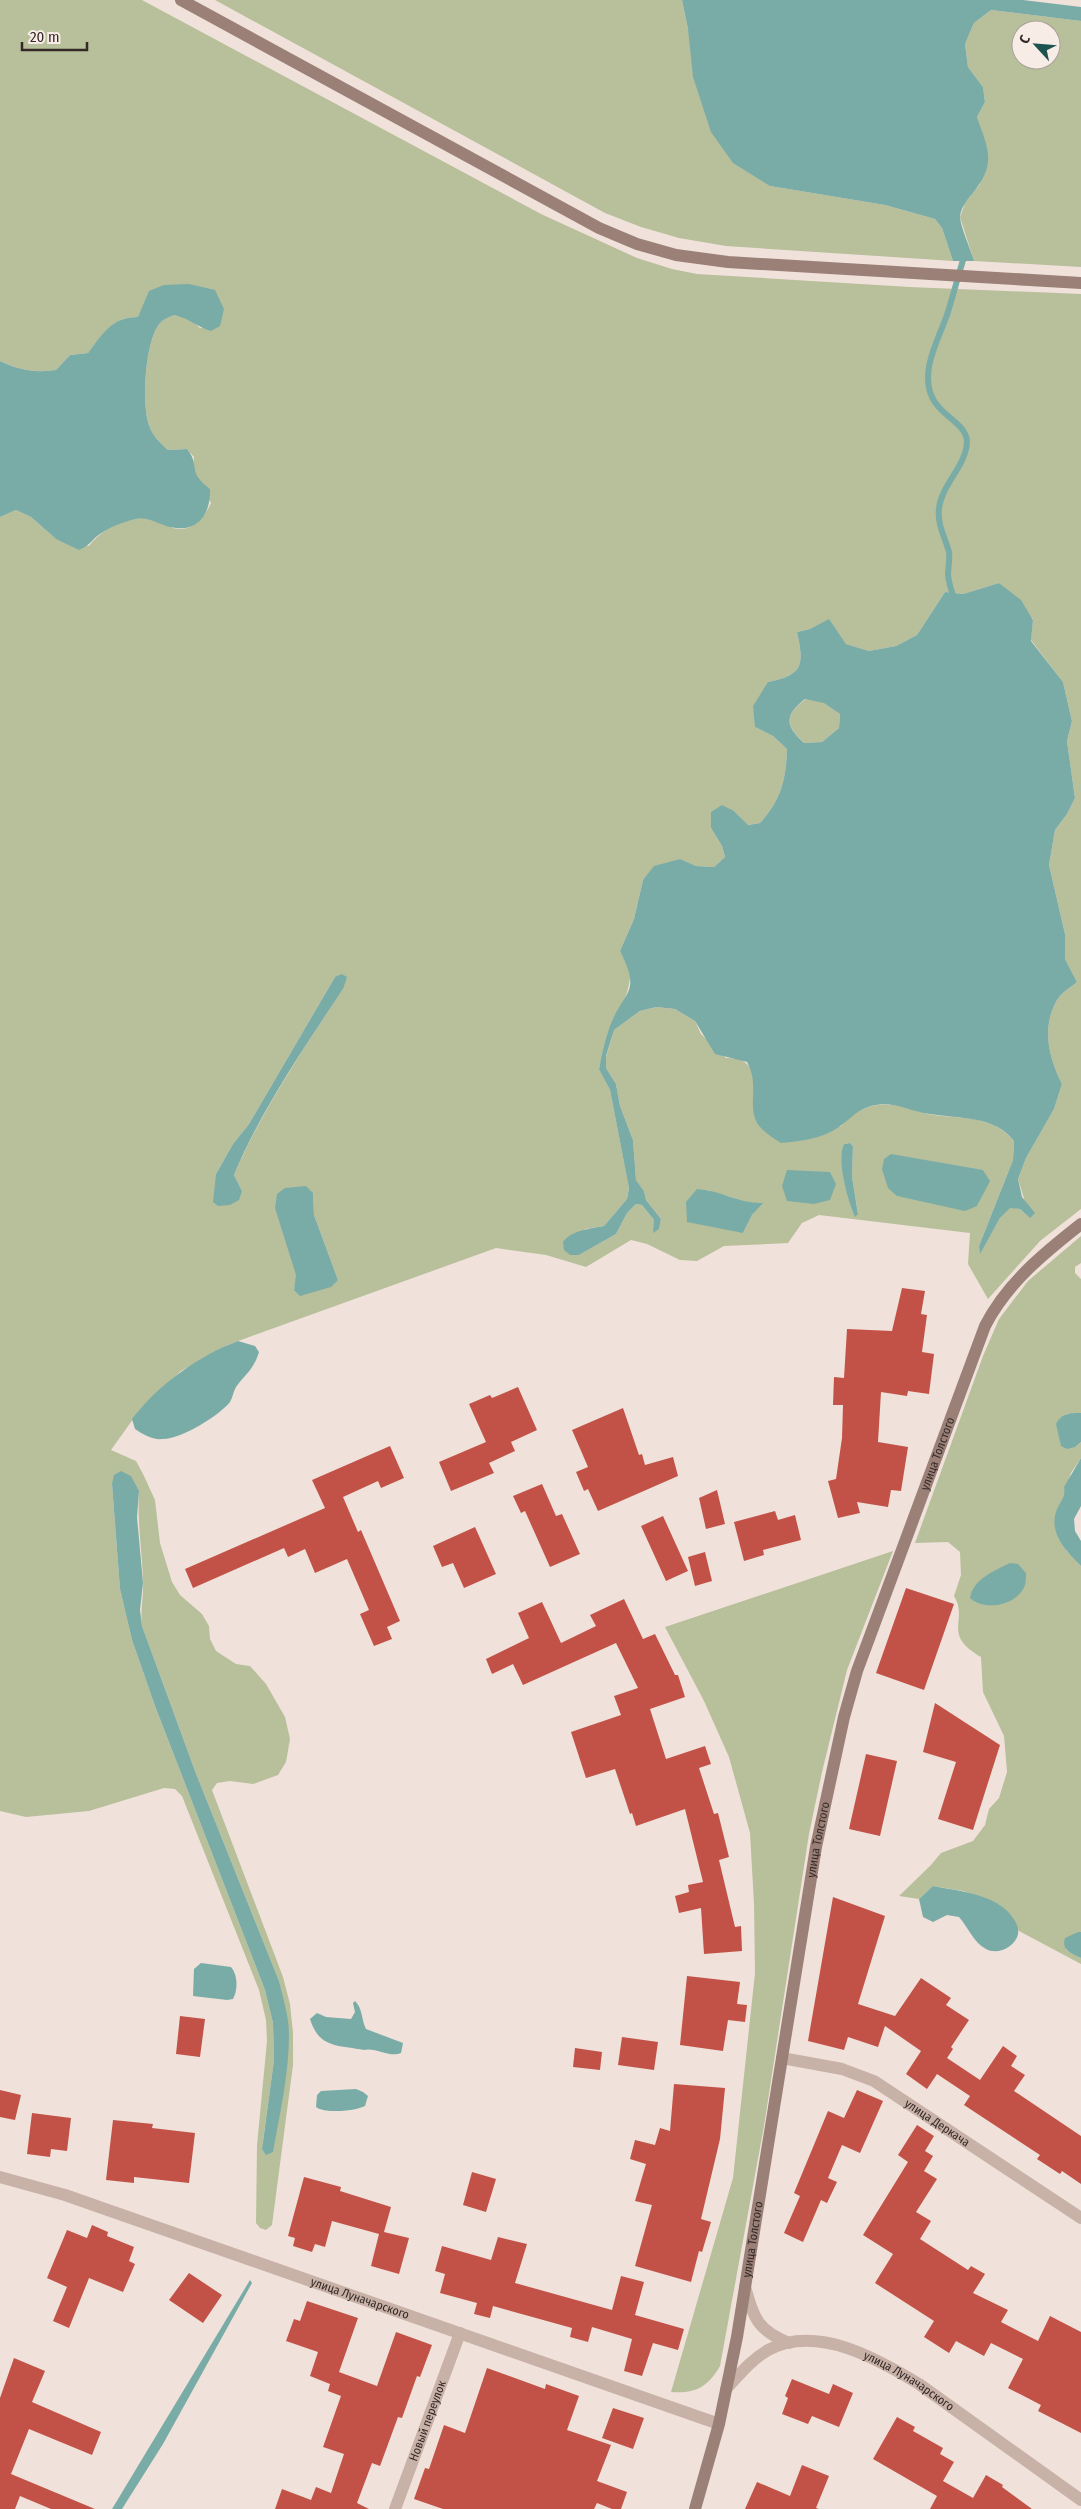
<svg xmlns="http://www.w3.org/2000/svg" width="1081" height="2509" viewBox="0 0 1081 2509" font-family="'Fira Sans Condensed',sans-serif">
  <rect width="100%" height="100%" fill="#f0e2da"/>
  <!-- green -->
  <path fill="#b8bf9b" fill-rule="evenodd" d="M0,0H142L541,214L637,258L672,269L697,274L910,287L1081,294V1209L1040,1241L988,1299L968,1264L970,1233L819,1215L802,1223L788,1243L724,1246L697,1261L680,1260L647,1244L631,1240L586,1267L546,1255L496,1248L230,1344L181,1371L141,1408L111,1450L136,1461L144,1476L155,1500L160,1543L172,1582L180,1595L202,1614L209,1626L210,1639L216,1651L236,1664L250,1666L266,1684L285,1717L290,1739L286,1762L278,1775L253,1784L230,1781L217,1783L212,1790L283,1977L290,2004L293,2033V2065L272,2225L266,2230L260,2228L256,2223L257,2145L267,2041L266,2020L259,1990L182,1796L175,1789L164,1788L89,1811L26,1817L0,1811V517L16,510L31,517L56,539L89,546C102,529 129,515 151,519C159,520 166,525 173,528C193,533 204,518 211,503L193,470L194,457L187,449L168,450C159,442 151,434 148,422C142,401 145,338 161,322C164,319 170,317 174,315L189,318L200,328L220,326L144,305L138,317C111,317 103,335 88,353L70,355L56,370C35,373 20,370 0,361ZM999,583L1033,619L1031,640L1063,682L1072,721L1067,741L1075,798L1067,814L1055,830L1049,865L1065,934V959L1077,982C1071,987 1061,993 1057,1000C1041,1028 1049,1058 1062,1084L1054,1109L1026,1158L1018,1179L1030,1218L1020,1209L1010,1207L1000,1218L980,1253L979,1246L1013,1160L1014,1141C991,1113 958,1120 928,1114C908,1109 893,1101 872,1106C858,1109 849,1118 840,1127L754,1086C754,1066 746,1058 726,1058L701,1034L695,1021L675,1009L656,1007L640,1011L614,1030L606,1057V1068L616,1084L620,1106L633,1140L636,1180L644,1191L646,1200L661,1219L659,1228L654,1232V1220L642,1205L636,1204L627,1213L616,1234L579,1255L585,1229L604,1226L627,1199L629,1187L610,1090L599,1068C606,1050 633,987 630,972C629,965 623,957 620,951L634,919L643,880L679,859L696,866L714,867L725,857L722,846L711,828L734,811L747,825L760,823C781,800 786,780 787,749L773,736L755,727L768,682C804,675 804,664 797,632L810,629L829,620L846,644L869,651L896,646L917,635L945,592L963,594ZM335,977L343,989C304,1048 262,1110 234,1175L242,1191L216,1174L233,1144L249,1124ZM850,1143L853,1146L852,1177L858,1213L855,1216C848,1202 837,1159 844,1144ZM983,1170L989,1181L977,1206L897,1196ZM707,1190L751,1203H762L752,1215L743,1233ZM313,1193L314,1215L338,1280L294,1290ZM112,1484L139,1491C137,1521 142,1550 143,1580C144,1596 140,1610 142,1626L195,1771L279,1981L289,2033L262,2148L274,2060L273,2023L265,1990L155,1706L132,1640L120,1589Z
    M215,0H682L688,29L770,186L885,205L935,219L942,228L953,261L726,246L679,238L641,227L605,213Z
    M991,10L1081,21V267L974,261L960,217L965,203L980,184L986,146L977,117L985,102L983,87L968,67L965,44L974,23ZM1021,30H1051V60H1021Z
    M806,699L824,702L840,714L839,728L822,742L804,743C785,724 784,716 806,699Z
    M1081,1236V1263L1075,1267V1273L1081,1279V1413L1066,1414L1075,1447L1081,1442V1458L1071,1473L1062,1501L1066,1550L1081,1566V1932H1078L1066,1950L1081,1958V1964L1019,1931L1012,1917L999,1905L963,1891L933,1886L919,1899L899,1896L930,1866L941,1853L973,1841L985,1825L989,1809L999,1798L1007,1772L1004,1736L983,1692L981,1657C941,1634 969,1621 954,1596L961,1575L960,1552L948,1542L915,1543L983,1356L999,1319L1028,1281Z
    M893,1551L847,1670L822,1772L809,1834L764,2126L720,2366C708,2387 695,2394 671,2392L733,2178L755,1973L754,1904L750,1833L729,1757L704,1701L665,1627Z"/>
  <!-- water -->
  <path fill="#7aaca7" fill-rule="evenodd" d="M682,0H1023L1081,7V21L991,10L974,23L965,44L968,67L983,87L985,102L977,117C988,149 997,163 973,193C968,199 961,207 960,216C960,226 971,250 974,261H953L942,228L935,219L885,205L770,186L733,163L711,132L693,77L688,29Z
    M189,284L215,290L224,309L220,326L211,331C197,327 189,318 174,315C170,317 164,319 161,322C145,338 142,401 148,422C151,434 159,442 168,450L187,449C201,466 186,471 210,489C211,510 201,531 176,528C161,527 151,516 135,519C123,522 110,527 100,534C91,540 91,545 79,550L56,539L31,517L16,510L0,517V361C19,370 35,373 56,370L70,355L88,353C103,334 111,317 138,317L149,291L164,285Z
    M999,583L1021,600L1033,620L1031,641L1063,682L1072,721L1067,741L1075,798L1067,814L1055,830L1049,865L1065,934V959L1077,982C1071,987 1061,993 1057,1000C1041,1028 1049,1058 1062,1084L1054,1109L1026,1158L1018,1179L1022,1197L1035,1213L1030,1218L1020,1209L1010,1208L1000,1218L980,1254L979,1246L1013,1160L1014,1141C994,1115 959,1119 930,1114C908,1111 893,1100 871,1106C857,1110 850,1119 839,1127C822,1139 801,1141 781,1143C773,1138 762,1131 757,1123C747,1104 760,1085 747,1062L715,1054L695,1021L675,1009L656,1007L640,1011L614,1030L606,1056V1068L616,1084L620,1106L633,1140L636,1180L644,1191L646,1200L661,1219L659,1229L653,1233L654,1220L642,1205L636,1204L627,1213L616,1234L579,1255H570L564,1250L563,1242C572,1230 589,1229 604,1226L627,1199L629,1188L610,1090L599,1069C602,1054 605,1040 610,1026C624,990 642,994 620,951L634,919L643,880L654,866L680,859L696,866L714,867L725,857L722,846L711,828V812L722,805L734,811L748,825L760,823C781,800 786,780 787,749L773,736L755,727L753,706L768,682C804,675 804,664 797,632L810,629L829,619L846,644L869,651L896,646L917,635L945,592L963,594ZM805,699L824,703L840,714L839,728L822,742L804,743C785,725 784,716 805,699Z
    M342,974L347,977L343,989C304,1048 261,1110 234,1175L242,1191L239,1200L230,1205L218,1206L213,1202L216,1174L233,1144L249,1124L335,977Z
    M850,1143L853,1146L852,1177L858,1214L855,1217C848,1201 836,1160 844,1144Z
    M891,1154L983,1170L990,1181L977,1206L965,1211L897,1196L888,1188L882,1169L884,1159Z
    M787,1170L830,1172L836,1184L830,1200L814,1204L787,1201L782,1186Z
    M306,1186L313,1193L314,1215L338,1280L331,1287L300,1296L294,1290L296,1275L275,1208L277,1194L285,1188Z
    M697,1189C720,1190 740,1204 763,1203L752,1215L743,1233L687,1222L686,1202Z
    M238,1341L255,1346L259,1352C253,1371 246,1373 236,1387C233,1392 233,1397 230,1402C219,1416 181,1439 163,1439C152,1440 144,1435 135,1429L132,1419C158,1385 198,1356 238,1341Z
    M1081,1413V1442L1075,1447L1067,1449L1061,1446L1056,1424C1062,1413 1069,1413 1081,1413Z
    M1081,1458V1506L1074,1519L1075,1531L1081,1541V1566C1067,1552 1049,1534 1056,1512C1059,1502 1066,1498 1064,1487Z
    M121,1471L131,1476L139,1491L137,1517L143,1583L140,1610L142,1626L195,1771L279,1981C283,1998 289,2017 289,2034C289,2074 280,2113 273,2152L266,2155L262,2149L274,2060L273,2023L265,1990L155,1706L132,1640L120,1589L112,1484L114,1475Z
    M1010,1563L1018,1564L1026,1573C1026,1576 1026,1581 1025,1585C1018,1605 985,1612 970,1598C973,1579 994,1571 1010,1563Z
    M933,1886C960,1891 1005,1895 1017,1925C1024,1942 1000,1957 986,1949C974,1943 968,1927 959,1917L947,1915L933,1922L923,1917L919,1899Z
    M1078,1932H1081V1958C1071,1953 1061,1950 1065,1938Z
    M201,1963L231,1967C238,1975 238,1990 233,1999L227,2000L193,1996L194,1969Z
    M355,2001C363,2009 361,2019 366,2029L403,2043L401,2053C389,2058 376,2047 364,2050C337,2045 319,2048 310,2019L317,2013L326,2017L351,2019L355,2012L353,2003Z
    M356,2089L363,2092L368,2096L365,2106C355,2111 325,2114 316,2107L317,2095L321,2091Z
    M250,2280L252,2283L163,2444L122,2509H112Z"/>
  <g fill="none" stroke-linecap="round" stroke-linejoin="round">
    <!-- stream -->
    <path stroke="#7aaca7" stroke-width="6" d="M955,601C952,593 949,584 948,575C948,568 950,559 949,552C945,537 937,525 939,508C942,484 966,466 967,442C967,424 941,416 933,399C919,373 938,340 947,315C953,296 958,276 964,257L962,253"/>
  </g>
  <!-- building -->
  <path fill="#c25247" d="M902,1288L925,1291L921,1314L927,1315L922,1352L934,1354L929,1394L908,1391L907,1396L881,1392L878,1442L908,1447L901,1491L891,1490L888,1507L857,1502L860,1513L838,1518L828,1481L836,1479L842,1438L843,1405H833L834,1377L844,1378L847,1329L892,1331Z
    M518,1387L537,1430L511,1442L515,1451L489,1463L494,1473L451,1491L439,1462L486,1442L469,1404L490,1395L492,1398Z
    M623,1408L639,1455L642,1454L645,1465L673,1457L678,1476L598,1511L588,1489L584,1491L576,1472L588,1467L572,1430Z
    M390,1446L404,1478L381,1488L378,1481L343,1497L358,1532L361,1530L400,1621L387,1627L392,1639L374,1646L360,1614L369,1610L347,1559L315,1573L305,1549L288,1557L284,1548L193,1588L185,1569L325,1508L312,1480Z
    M542,1484L556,1516L562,1514L580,1554L550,1567L525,1511L521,1513L513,1496Z
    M717,1490L725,1524L706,1529L699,1498Z
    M775,1511L778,1520L795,1515L801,1540L763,1550L764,1555L744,1561L734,1522Z
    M663,1516L688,1571L666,1581L641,1526Z
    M475,1527L496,1574L464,1588L453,1563L442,1567L433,1546Z
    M705,1552L712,1581L695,1586L688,1557Z
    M906,1588L954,1604L924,1690L876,1673Z
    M624,1599L643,1639L655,1634L675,1675H678L685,1697L650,1709L666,1759L705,1746L711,1764L699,1768L714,1814L718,1813L729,1857L719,1860L735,1927L741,1926L742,1951L704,1954L701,1908L679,1913L675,1896L689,1892L688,1885L703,1882L685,1809L636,1826L632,1813L630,1814L615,1769L586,1778L571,1732L621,1715L614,1696L638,1688L616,1643L523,1685L513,1664L492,1674L486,1659L529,1638L518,1613L542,1602L561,1643L596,1626L590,1615Z
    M935,1703L1000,1745L973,1830L938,1819L956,1762L923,1752Z
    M866,1754L897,1761L880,1836L849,1829Z
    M833,1897L885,1916L858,2004L895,2016L921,1978L951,1998L946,2005L969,2020L951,2047L953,2049L947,2058L980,2080L1003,2046L1017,2056L1011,2066L1025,2075L1014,2091L1081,2136V2184L1062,2171L1060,2174L1037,2159L1040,2155L964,2105L970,2096L937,2074L927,2089L906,2074L921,2051L885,2026L878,2047L848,2037L844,2050L808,2041Z
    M687,1976L740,1982L737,2004L747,2005L745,2022L728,2020L723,2051L680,2045Z
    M180,2016L205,2019L200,2057L176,2054Z
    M622,2037L658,2042L654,2070L618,2065Z
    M575,2048L602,2052L600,2070L573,2067Z
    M674,2084L725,2088L720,2139L701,2219L711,2222L702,2252L699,2251L691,2282L635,2266L652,2205L635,2201L646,2164L630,2159L635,2140L655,2145L660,2128L670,2131Z
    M0,2090L21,2095L15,2120L0,2117Z
    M857,2090L883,2101L860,2153L842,2145L828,2178L837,2182L827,2203L821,2200L803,2242L784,2233L800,2196L794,2193L828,2111L844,2118Z
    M32,2113L71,2118L67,2151L51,2149L50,2157L27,2154Z
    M113,2120L153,2124L152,2128L195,2133L189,2183L134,2177V2183L106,2180Z
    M917,2125L934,2136L925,2151L933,2156L924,2171L937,2179L916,2212L931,2221L920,2239L968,2270L971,2266L985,2274L973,2293L1008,2310L1001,2322L1038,2341L1050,2316L1081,2332V2433L1038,2411L1041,2405L1008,2388L1023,2359L991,2343L984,2356L956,2341L949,2353L924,2337L934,2321L875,2283L893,2254L863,2235L908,2162L898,2155Z
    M472,2172L496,2179L486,2212L463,2205Z
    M304,2177L341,2187L340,2191L391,2207L384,2232L409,2238L399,2274L371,2266L379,2234L332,2221L325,2247L315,2244L312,2252L293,2246L295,2238L288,2236Z
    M92,2225L108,2232L107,2236L134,2247L129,2261L135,2264L123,2292L89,2278L69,2328L53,2321L67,2287L47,2278L67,2230L87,2238Z
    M498,2237L527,2244L515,2283L612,2310L621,2276L644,2282L635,2315L684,2329L678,2350L653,2343L642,2376L624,2371L632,2339L592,2327L588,2342L570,2337L572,2328L493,2306L490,2318L474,2314L477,2303L440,2293L445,2274L435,2271L442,2246L491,2260Z
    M189,2273L222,2295L203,2323L169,2300Z
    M307,2301L358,2318L339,2372L377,2386L396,2332L432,2345L420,2377L417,2376L402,2418L398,2417L380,2466L372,2463L357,2503L369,2509H275L282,2489L311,2500L316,2487L331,2493L344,2454L323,2447L341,2396L328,2391L330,2384L310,2376L318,2352L286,2341L294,2319L300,2321Z
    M14,2358L45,2371L32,2402L101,2432L92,2455L29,2429L11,2474L95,2509H51L20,2496L15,2509H0V2398Z
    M487,2368L545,2389L546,2384L579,2396L567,2430L611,2445L597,2481L627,2492L621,2509H612L597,2503L594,2509H443L414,2499L425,2468L429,2469L444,2425L465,2433Z
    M792,2379L829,2394L833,2384L853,2393L839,2427L812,2416L808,2424L782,2414L788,2398L785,2396Z
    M613,2408L644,2418L633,2449L602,2438Z
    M897,2417L915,2427L913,2431L943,2448L940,2454L954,2462L943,2481L973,2498L986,2475L1003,2485L1002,2487L1032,2509H930L937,2496L873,2459Z
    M802,2465L829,2476L816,2508L819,2509H745L757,2482L790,2496Z"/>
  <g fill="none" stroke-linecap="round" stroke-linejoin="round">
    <!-- street -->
    <g stroke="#c8b1a7" stroke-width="12">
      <path id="s1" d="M782,2058L842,2069L874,2081L1081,2218"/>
      <path id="s2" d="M0,2177L65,2195L719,2424"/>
      <path d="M745,2287C754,2318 757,2330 789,2343"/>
      <path id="s3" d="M726,2389C739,2375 751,2360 768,2350C817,2324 878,2359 919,2384L1081,2500"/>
      <path id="s4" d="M395,2509L460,2333"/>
    </g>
    <!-- secondary -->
    <g stroke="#9b8078" stroke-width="12">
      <path d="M181,0L599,228L637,244L676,255L728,262L1081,283"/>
      <path id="s5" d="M695,2509L719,2424L737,2337L816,1847L844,1717L857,1671L985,1326C1007,1283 1044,1253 1081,1224"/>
    </g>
  </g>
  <g text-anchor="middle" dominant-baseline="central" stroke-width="5" stroke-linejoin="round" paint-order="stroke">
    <!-- street labels -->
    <g font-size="12" fill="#342927" stroke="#f8ede6">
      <text stroke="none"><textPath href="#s5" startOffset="1086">улица Толстого</textPath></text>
      <text stroke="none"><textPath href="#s5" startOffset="681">улица Толстого</textPath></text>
      <text stroke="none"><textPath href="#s1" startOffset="171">улица Деркача</textPath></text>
      <text stroke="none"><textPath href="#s5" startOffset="276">улица Толстого</textPath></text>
      <text stroke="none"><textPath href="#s2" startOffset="380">улица Луначарского</textPath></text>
      <text stroke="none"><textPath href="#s3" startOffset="209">улица Луначарского</textPath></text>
      <text stroke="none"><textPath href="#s4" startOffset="94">Новый переулок</textPath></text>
    </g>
  </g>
  <!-- north arrow -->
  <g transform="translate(1036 45) rotate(296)"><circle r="24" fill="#f8ede6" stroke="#aa9f9a"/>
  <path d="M0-4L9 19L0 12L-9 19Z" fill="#1e5450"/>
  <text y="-8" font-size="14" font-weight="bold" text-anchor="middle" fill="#342927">С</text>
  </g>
  <!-- scale -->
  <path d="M22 42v8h65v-8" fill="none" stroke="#342927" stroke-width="2.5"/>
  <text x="30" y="42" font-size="15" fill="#342927" stroke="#f8ede6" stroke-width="4" paint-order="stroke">20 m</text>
</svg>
